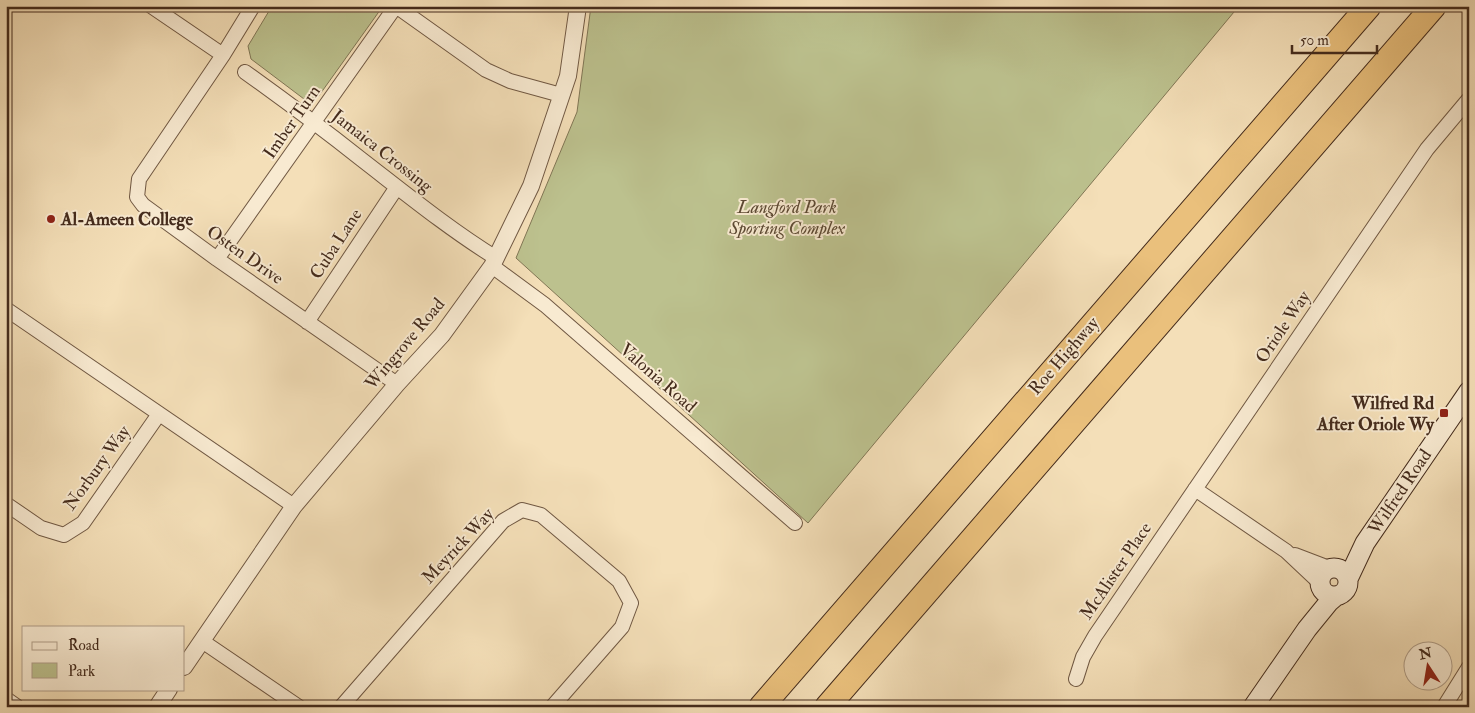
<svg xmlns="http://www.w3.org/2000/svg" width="1475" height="713" viewBox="0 0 1475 713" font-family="'IM FELL Double Pica',serif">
  <rect width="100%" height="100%" fill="#f4dfb8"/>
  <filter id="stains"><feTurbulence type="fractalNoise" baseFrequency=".004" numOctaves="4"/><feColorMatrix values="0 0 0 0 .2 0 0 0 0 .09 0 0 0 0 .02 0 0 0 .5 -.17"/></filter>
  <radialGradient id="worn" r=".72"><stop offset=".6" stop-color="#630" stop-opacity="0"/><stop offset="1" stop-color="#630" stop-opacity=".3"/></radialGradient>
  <!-- green -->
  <path fill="#bcc18e" stroke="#807655" d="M272,6H383L318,97L304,99L251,59L248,46Z
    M591,6H1239L808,523L516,258L577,112Z"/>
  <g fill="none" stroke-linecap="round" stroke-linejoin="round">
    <!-- minor casing -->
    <g stroke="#705843" stroke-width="16">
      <path id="minor" d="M151,6L223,55
        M253,6L223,55L139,179L137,197L143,205L217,259L397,384
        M396,6L486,70L510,81L561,95
        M245,72C284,100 323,129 361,159C405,193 449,229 496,258
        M217,259L396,6
        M492,266L545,305L795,523
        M6,309L294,506
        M307,322L397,187
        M1195,489L1286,551L1320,583
        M6,504L41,528L64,535L83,523L159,414
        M1295,555L1329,568
        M202,641L299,707
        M1076,679L1083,657L1095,636L1427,149L1469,99
        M341,707L503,521L522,510L541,515L619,581L631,603L622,627L552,707
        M1444,707L1469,667"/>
    </g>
    <!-- tertiary casing -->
    <g stroke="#705843" stroke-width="18">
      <path id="tertiary" d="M184,667L294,506L397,384L442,335L492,266L531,186L568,76L578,6
        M6,700L16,707
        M157,707L169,689"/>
    </g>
    <!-- secondary casing -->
    <g stroke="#442b1c" stroke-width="21">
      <path id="secondary" d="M1320 582a14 14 0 1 1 28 0a14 14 0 1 1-28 0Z
        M1348,579L1365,543L1469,391
        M1253,707L1307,629L1329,602L1336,596"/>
    </g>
    <!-- motorway casing -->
    <g stroke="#442b1c" stroke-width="26">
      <path id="motorway" d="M761,707L1369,6
        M827,707L1434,6"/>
    </g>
    <!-- minor -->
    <use href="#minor" stroke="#f8ead1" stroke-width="14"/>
    <!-- tertiary -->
    <use href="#tertiary" stroke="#f8ead1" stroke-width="16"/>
    <!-- secondary -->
    <use href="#secondary" stroke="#f8ead1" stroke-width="19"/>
    <!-- motorway -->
    <use href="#motorway" stroke="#eac07c" stroke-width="24"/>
  </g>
  <!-- markers -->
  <g fill="#8f2418" stroke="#f8ead1" stroke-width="2">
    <circle cx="51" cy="219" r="5"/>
    <rect x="1439" y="408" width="10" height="10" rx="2.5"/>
  </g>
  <g text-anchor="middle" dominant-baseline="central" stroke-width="4" stroke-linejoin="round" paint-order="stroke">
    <!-- street labels -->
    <g font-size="18" fill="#442b1c" stroke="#f8ead1">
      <text transform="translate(292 122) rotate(-55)">Imber Turn</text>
      <text transform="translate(382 151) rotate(38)">Jamaica Crossing</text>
      <text transform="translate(336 244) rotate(-57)">Cuba Lane</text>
      <text transform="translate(245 255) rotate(35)">Osten Drive</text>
      <text transform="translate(1283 327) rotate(-56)">Oriole Way</text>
      <text transform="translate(405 344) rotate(-50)">Wingrove Road</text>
      <text transform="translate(1064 356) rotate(-49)">Roe Highway</text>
      <text transform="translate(658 378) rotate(41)">Valonia Road</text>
      <text transform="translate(97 468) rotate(-54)">Norbury Way</text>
      <text transform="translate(1400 492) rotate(-56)">Wilfred Road</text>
      <text transform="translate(458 546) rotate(-47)">Meyrick Way</text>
      <text transform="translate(1116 571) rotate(-56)">McAlister Place</text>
    </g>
    <!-- park labels -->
    <g font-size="18" font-style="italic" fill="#5c4933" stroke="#f8ead1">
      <text x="787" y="207">Langford Park<tspan x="787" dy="21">Sporting Complex</tspan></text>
    </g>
    <!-- poi labels -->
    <g font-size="18" font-weight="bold" fill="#442b1c" stroke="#f8ead1" text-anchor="start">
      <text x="61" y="219">Al-Ameen College</text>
      <text x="1434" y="403" text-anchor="end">Wilfred Rd<tspan x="1434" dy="21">After Oriole Wy</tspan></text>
    </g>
  </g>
  <!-- margin -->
  <rect width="1475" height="713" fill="none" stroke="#f4dfb8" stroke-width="25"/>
  <rect x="8" y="8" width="1460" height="698" fill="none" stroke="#442b1c" stroke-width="2.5"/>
  <rect x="12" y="12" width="1450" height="688" fill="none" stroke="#442b1c"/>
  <!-- legend -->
  <rect x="22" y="626" width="162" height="65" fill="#f8ead1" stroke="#b09e89"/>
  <rect x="32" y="642" width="25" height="8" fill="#f8ead1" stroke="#b09e89"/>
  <text x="68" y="650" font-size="15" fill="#442b1c">Road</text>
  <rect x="32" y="663" width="25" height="15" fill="#bcc18e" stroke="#b09e89"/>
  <text x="68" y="676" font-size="15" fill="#442b1c">Park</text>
  <!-- north arrow -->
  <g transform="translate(1428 666) rotate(348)"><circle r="24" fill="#f8ead1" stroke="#b09e89"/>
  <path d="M0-4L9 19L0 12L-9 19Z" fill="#8f2418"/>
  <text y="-8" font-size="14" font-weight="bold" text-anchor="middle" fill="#442b1c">N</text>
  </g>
  <!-- scale -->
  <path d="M1292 45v8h85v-8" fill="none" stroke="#442b1c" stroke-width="2.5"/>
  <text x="1300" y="45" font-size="15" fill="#442b1c" stroke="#f8ead1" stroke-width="4" paint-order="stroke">50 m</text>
  <rect width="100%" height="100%" filter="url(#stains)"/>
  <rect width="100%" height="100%" fill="url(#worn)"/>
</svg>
